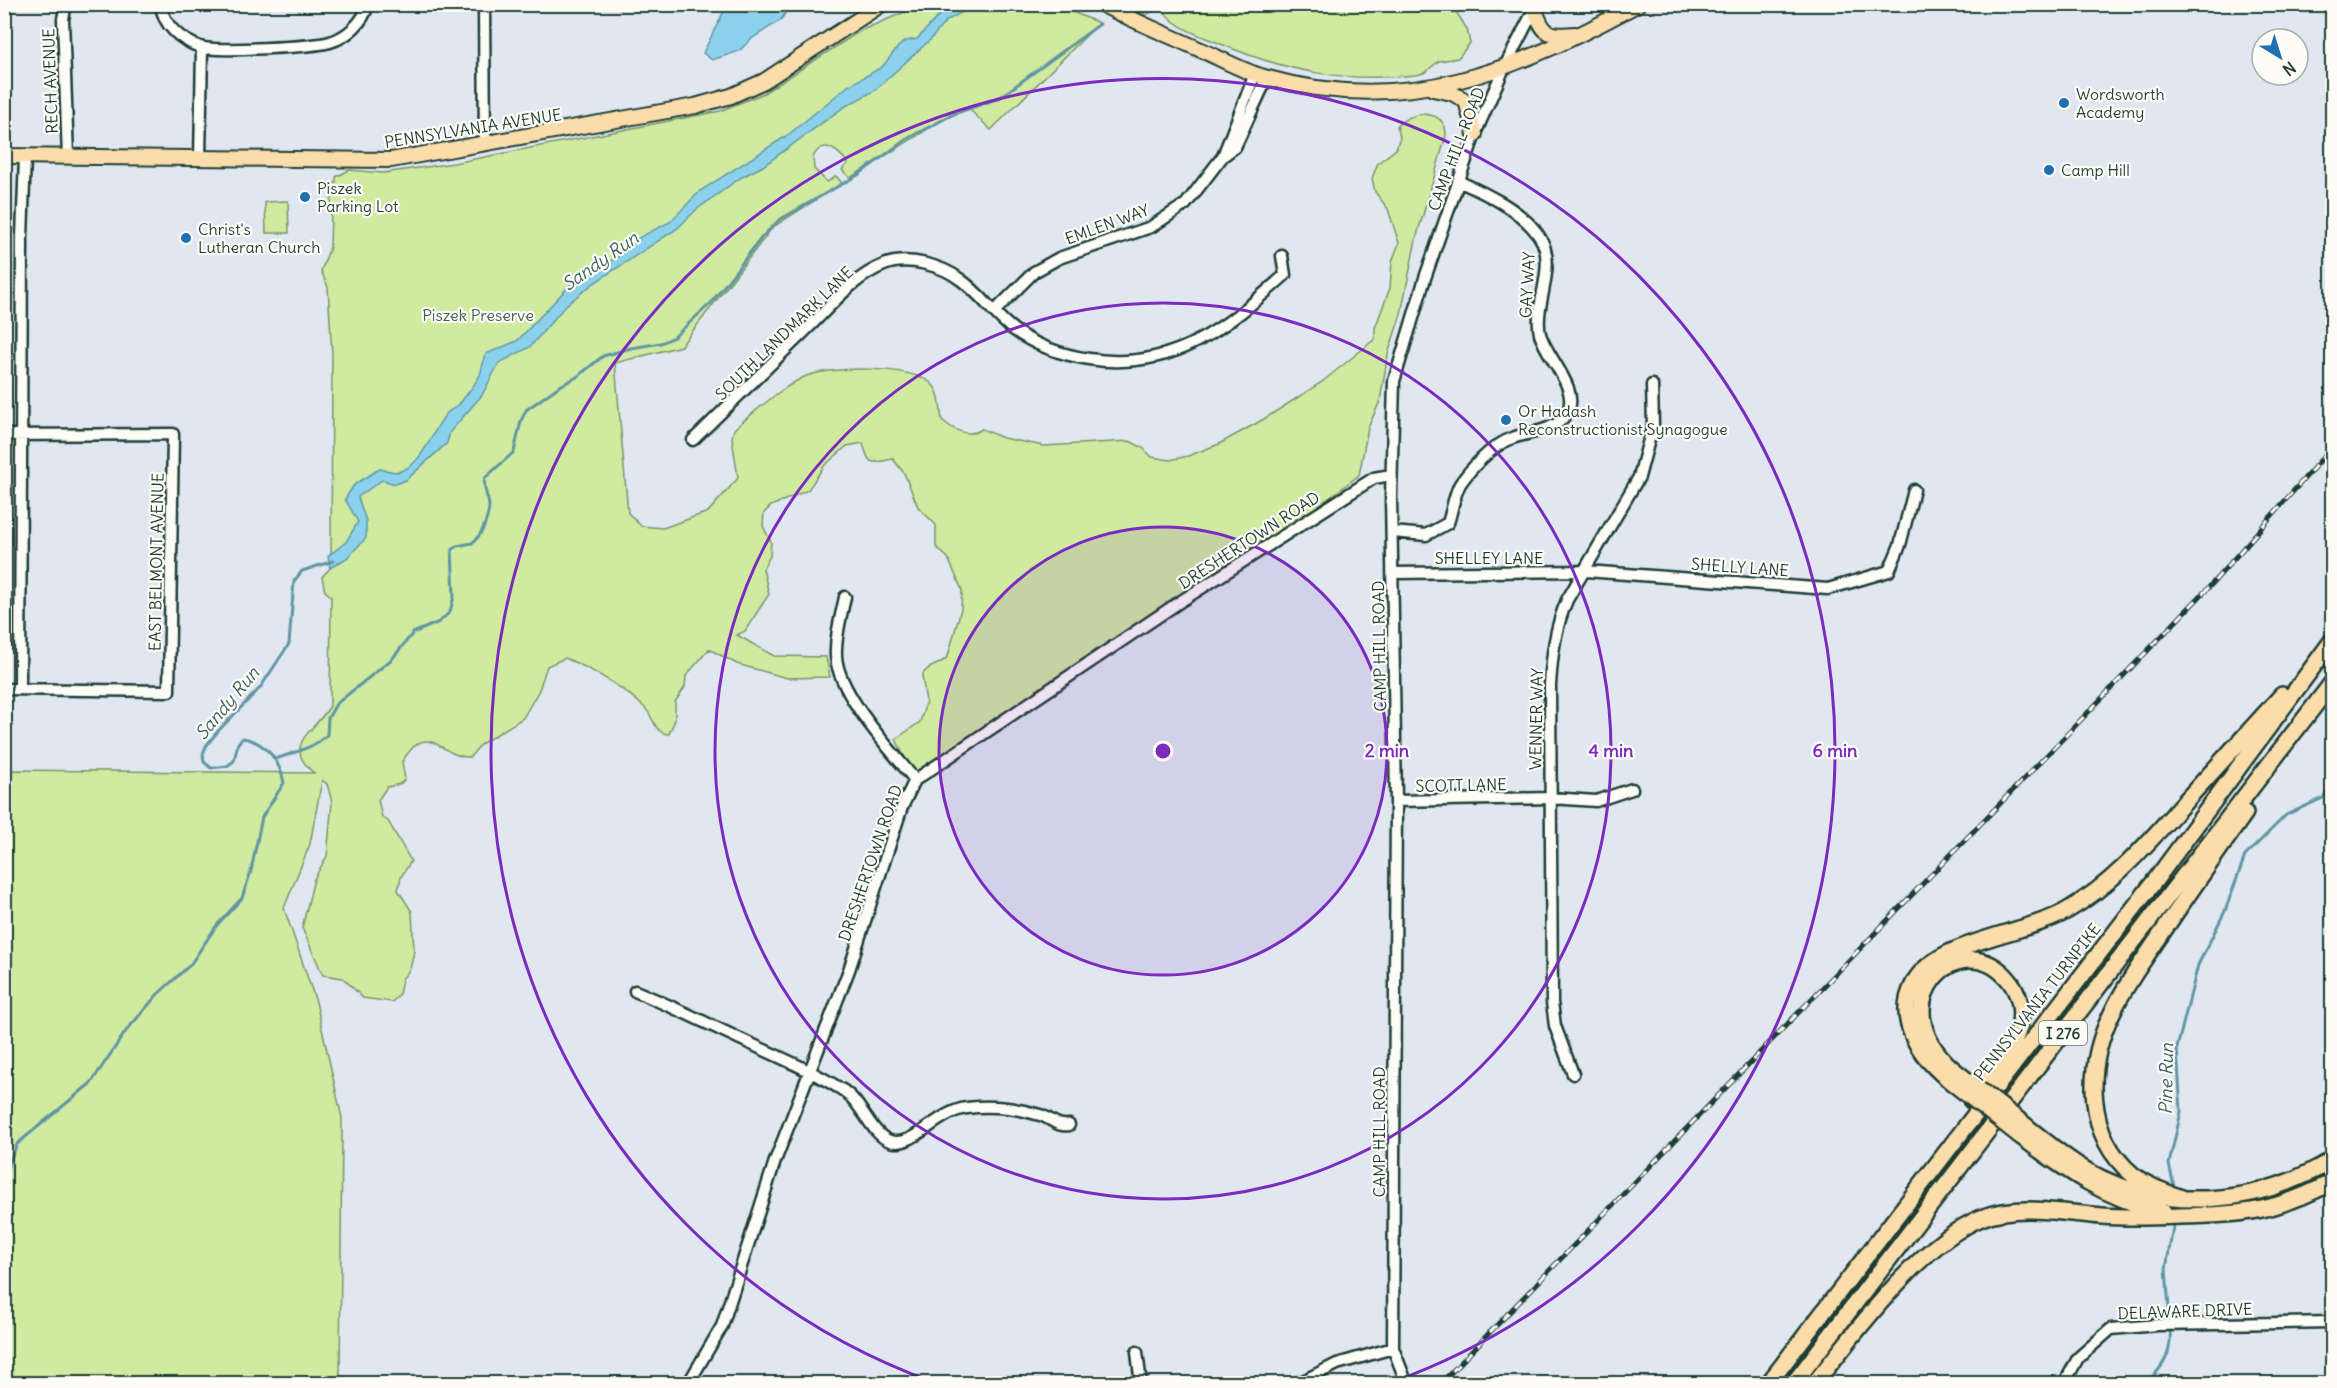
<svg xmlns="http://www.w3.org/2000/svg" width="2337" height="1388" viewBox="0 0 2337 1388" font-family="Delius,sans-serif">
  <rect width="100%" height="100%" fill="#e0e7f1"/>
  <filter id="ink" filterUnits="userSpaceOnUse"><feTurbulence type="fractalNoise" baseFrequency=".0167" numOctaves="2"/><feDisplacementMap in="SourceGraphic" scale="12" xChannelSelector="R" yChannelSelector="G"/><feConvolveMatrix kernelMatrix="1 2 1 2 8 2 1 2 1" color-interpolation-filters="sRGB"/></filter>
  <g filter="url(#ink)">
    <!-- green -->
    <path fill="#d0eaa0" stroke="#78946a" stroke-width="1.5" d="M921,5H1056L1099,23L991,130L969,109L950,115L850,178L842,170L848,163C838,151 823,137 813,157L814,169L827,182L836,176L842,183L773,227L681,346L615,363L628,513L641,526L663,528L708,512L738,478L732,438L734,429C756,411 777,391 802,378C825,366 914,364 933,385C941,394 940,409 942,420C953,430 968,438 982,429L1003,438L1044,446L1130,441L1143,448L1152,457L1170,460L1188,456L1219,444L1264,419L1322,382L1375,339V328L1390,288L1392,262L1399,243L1388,209L1375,192L1372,178L1378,163L1396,149L1400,137L1397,126C1411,110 1447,108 1446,136L1416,239L1401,314L1388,354L1380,401L1368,428L1359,475L1310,513L918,772L909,767L896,739L920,722L926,702L922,676C927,664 940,667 948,656L961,609L962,590L948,558L936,547V525L918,507L904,473L893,459C871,463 869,467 863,443L847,446L824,466L808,490L771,506L764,513L763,526L771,542L770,556L763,569L769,594L745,631L737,635L774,656L826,657L830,677L787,678L737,664L709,649L686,676L685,687L675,702V720L669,734C654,734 654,717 645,708C622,686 593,670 565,658L547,666L539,690L523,718L481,744L470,757C441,759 429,717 402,762L405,779L400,784L387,787L378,800L382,817L388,821L411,861L401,877L398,890L412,912L414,952L410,969L402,979L399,995L392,1002L363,998L343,978L323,975L302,928L314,879L327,856L332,802L327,784L322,780L310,844L284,908L316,1002L342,1118L340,1383H5V770L314,773C280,745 316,730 330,706L331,596L325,591L322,577L331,567L332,355L328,287L321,271L330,247L332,183H336V177L349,170L383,173L454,163L720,111L764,93L860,31Z
      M1122,5H1452L1467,29L1470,43L1458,58L1439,61L1424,73L1416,75C1342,83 1284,71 1216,42C1194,33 1171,26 1160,5L1147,15Z
      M288,201L289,233H266L265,202Z"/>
    <!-- water -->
    <path fill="#8bd1ed" stroke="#6096a3" stroke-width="1.5" d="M733,4H787L789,7L781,20L751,39L739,51L712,60L703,53L725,9Z
      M957,5H975L946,21L930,40L874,91L844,107L763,166L740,178L696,210L678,228L594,283L566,305L530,347L499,363L482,395L450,432L447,443L406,480L396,484L382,480L358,497L366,521V538L347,558L330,568L328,556L346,542L358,522L345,499L354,485L379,469C387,469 393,474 401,471C424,463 433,429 446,414C450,409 458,407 461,402C467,394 475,385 480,375C481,372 484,359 486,354L517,341L570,285L619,256L640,237L670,222L700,191L788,135L848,86L882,67L898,47L905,41L917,39L946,8Z"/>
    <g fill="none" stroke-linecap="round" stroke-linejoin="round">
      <!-- stream -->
      <path stroke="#6096a3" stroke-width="3" d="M1128,10L1138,4
        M276,759C294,752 312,749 327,735L328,718L336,704L392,659L413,633L439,622L450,612L454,596L452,550L457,546L472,543C482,536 488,519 489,507C489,497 482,489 485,478L514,452L521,421L526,410L558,387L577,377L603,356L631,348L661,343L674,337L711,303L762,237L779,220L858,175L908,138L954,114L999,98L1100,24
        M4,1176L17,1144L91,1083L126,1031L158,994L190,965L217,925L242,898L251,871L262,817L284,783C280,761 266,742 243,738L238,743L234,761L227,766L211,768L204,762L203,754L206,746L218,731L260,688L289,644L294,581L302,571L333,561
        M2175,1191L2169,1164L2181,1112L2177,1048L2198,965L2225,911L2245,856L2286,815L2323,798L2332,784
        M2170,1322L2166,1269L2174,1221
        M2146,1384C2164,1366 2172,1354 2170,1328"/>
      <!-- minor casing -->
      <g stroke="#1f3d34" stroke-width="15">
        <path id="minor" d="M66,4L63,19L68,157
          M161,4C163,26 181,40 200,47C214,52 313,47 330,42C347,37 364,22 368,4
          M484,4L485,145
          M1223,156L1255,74
          M200,159L202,48
          M994,312L1034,272L1059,258L1151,227L1186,204L1223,156L1235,147L1267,78
          M4,435L173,434L169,691L4,689
          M693,440C731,403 769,366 807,329C830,307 853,277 884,265C907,256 942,265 961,280C981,294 994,315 1014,330C1036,346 1063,355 1089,359C1173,372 1227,327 1285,275L1282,256
          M1392,532L1426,535L1448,523C1452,511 1454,495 1460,484C1471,468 1492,446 1510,439C1529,431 1555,433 1567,413C1581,389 1546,357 1540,334C1533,304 1559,265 1539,236C1522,210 1485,193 1458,181
          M1393,573L1586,571L1828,589L1889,571L1900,545L1914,490
          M845,597C841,616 835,637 836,656C838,694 891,750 915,780
          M20,689L22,237L25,157
          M1396,801L1551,798L1596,801L1632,789
          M635,991C674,1007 712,1026 751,1044C782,1058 812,1071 841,1089C862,1101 870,1134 890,1141C912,1149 938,1111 967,1108C991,1105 1017,1108 1040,1115C1051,1118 1056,1127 1069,1125
          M1573,1074L1555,1026L1552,1002L1550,685C1552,655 1555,628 1567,600L1639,477L1653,425L1652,385
          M1137,1352L1141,1384
          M688,1384L722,1326L775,1161L849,970L902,807L915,780L1178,603L1374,478L1391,475
          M1297,1384L1337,1364L1393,1348
          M1407,1384L1393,1348L1396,801L1391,497L1394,381L1425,278L1475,134L1504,68L1537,4
          M2064,1384L2078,1358L2111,1329L2157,1325L2332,1322"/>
      </g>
      <!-- major casing -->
      <g stroke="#1f3d34" stroke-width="18">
        <path id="major" d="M1101,4C1134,21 1168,35 1201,50C1222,59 1242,71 1264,77C1406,117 1515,71 1638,4
          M1535,8C1542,34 1549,37 1575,34
          M1433,89L1452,93L1466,101L1475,134
          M4,156L391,160L695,106L731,96L764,81L882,4"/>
      </g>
      <!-- highway casing -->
      <g stroke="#1f3d34" stroke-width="20">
        <path id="highway" d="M1960,1075C1871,1007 1960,920 2009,980C2020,994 2023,1011 2019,1028C2011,1054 1987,1079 1971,1100
          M1953,1083C1923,1060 1893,1022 1914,983C1936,940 2026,935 2068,910C2113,884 2146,845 2181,806C2215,769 2248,732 2282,695
          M2026,1126C2046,1142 2066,1159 2089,1172C2165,1214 2259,1205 2332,1160
          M2019,1135C2067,1171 2104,1197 2163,1212
          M2182,1198C2165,1192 2147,1186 2133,1175C2085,1135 2086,1067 2111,1015C2127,981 2151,950 2172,918C2196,883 2220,848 2245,813
          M1768,1384L2157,878L2332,641
          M1793,1384L2332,683
          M1814,1384C1856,1332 1919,1244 1981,1218C2018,1203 2063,1213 2102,1216C2128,1218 2154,1217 2180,1216C2241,1215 2276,1212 2332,1182"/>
      </g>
      <!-- minor -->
      <use href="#minor" stroke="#fdfcf7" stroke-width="10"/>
      <!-- major -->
      <use href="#major" stroke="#fbddab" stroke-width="14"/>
      <!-- highway -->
      <use href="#highway" stroke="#fbddab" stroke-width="15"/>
      <!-- rail casing -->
      <g stroke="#1f3d34" stroke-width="5">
        <path id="rail" d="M1440,1384L2211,585L2332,447"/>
      </g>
      <!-- rail -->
      <use href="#rail" stroke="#fdfcf7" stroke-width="3" stroke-dasharray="9" stroke-linecap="butt"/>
      <!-- highway-bridge casing -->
      <g stroke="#1f3d34" stroke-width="20" stroke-linecap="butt">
        <path id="highway-bridge" d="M1960,1075L2026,1126
          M1953,1083L2019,1135"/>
      </g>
      <!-- highway-bridge -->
      <use href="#highway-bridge" stroke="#fbddab" stroke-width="15"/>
    </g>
  </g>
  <!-- distance rings -->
  <circle cx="1163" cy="751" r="224" fill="#7b2cbf" fill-opacity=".12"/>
  <g fill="none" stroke="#7b2cbf" stroke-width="3">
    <circle cx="1163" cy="751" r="224"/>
    <circle cx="1163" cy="751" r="448"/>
    <path d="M933 1382A672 672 0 1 1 1393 1382"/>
  </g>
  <!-- markers -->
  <g fill="#1f6fb2" stroke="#fdfcf7" stroke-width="2">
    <circle cx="2064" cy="103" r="6"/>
    <circle cx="2049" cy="170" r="6"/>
    <circle cx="305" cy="197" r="6"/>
    <circle cx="186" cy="238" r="6"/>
    <circle cx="1506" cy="420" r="6"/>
  </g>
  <g text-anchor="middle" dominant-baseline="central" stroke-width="4.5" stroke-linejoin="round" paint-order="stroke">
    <!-- shield labels -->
    <rect fill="#fdfcf7" stroke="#62766e" stroke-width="1.5" x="2039" y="1021" width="48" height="24" rx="4.5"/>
    <g font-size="15" font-weight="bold" fill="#1f3d34">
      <text x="2063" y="1033">I 276</text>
    </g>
    <!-- street labels -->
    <g font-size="16" fill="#1f3d34" stroke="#fdfcf7">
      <text transform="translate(50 81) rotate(-92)">RECH AVENUE</text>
      <text transform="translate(473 128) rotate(-9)">PENNSYLVANIA AVENUE</text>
      <text transform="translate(1456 149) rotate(-69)">CAMP HILL ROAD</text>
      <text transform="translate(1107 224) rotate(-20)">EMLEN WAY</text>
      <text transform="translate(1527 285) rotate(-87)">GAY WAY</text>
      <text transform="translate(784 333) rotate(-44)">SOUTH LANDMARK LANE</text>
      <text transform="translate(1249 540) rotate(-33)">DRESHERTOWN ROAD</text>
      <text x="1489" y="558">SHELLEY LANE</text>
      <text transform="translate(156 562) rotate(-89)">EAST BELMONT AVENUE</text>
      <text transform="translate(1740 567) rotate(4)">SHELLY LANE</text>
      <text transform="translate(1379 646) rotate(-91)">CAMP HILL ROAD</text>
      <text transform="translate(1536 719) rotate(-89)">WENNER WAY</text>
      <text transform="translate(1461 785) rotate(-1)">SCOTT LANE</text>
      <text transform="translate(870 863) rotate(-71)">DRESHERTOWN ROAD</text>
      <text transform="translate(2037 1002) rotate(-52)">PENNSYLVANIA TURNPIKE</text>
      <text transform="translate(1379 1132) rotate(-90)">CAMP HILL ROAD</text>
      <text transform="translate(2185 1311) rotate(-2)">DELAWARE DRIVE</text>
    </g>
    <!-- poi labels -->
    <g font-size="16" fill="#1f3d34" stroke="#fdfcf7" text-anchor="start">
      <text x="2076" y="94">Wordsworth<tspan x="2076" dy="18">Academy</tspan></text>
      <text x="2061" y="170">Camp Hill</text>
      <text x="317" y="188">Piszek<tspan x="317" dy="18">Parking Lot</tspan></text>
      <text x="198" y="229">Christ's<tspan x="198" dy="18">Lutheran Church</tspan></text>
      <text x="1518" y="411">Or Hadash<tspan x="1518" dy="18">Reconstructionist Synagogue</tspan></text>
    </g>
    <!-- park labels -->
    <g font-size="16" fill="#42604a" stroke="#fdfcf7">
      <text x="478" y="315">Piszek Preserve</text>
    </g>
    <!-- water labels -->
    <g font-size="18" font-style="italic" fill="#3a6262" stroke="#fdfcf7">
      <text transform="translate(600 261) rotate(-35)">Sandy Run</text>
      <text transform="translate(227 703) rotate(-50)">Sandy Run</text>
      <text transform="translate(2166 1079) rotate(-89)">Pine Run</text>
    </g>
  </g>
  <circle cx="1163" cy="751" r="9" fill="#7b2cbf" stroke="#fdfcf7" stroke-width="3"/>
  <g font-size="18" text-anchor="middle" font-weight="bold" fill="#7b2cbf" stroke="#fdfcf7" stroke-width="4.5" stroke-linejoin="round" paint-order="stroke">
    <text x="1387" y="757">2 min</text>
    <text x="1611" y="757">4 min</text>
    <text x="1835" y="757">6 min</text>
  </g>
  <!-- margin -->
  <rect width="2337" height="1388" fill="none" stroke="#fdfcf7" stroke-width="24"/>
  <rect x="12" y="12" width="2313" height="1364" fill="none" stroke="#1f3d34" stroke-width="2" filter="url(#ink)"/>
  <!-- north arrow -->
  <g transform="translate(2280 57) rotate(142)"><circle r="28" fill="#fdfcf7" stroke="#a4b0a9" stroke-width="1.5"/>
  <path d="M0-4.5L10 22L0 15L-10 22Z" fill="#1f6fb2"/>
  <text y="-9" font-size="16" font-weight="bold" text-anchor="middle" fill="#1f3d34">N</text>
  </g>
</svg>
